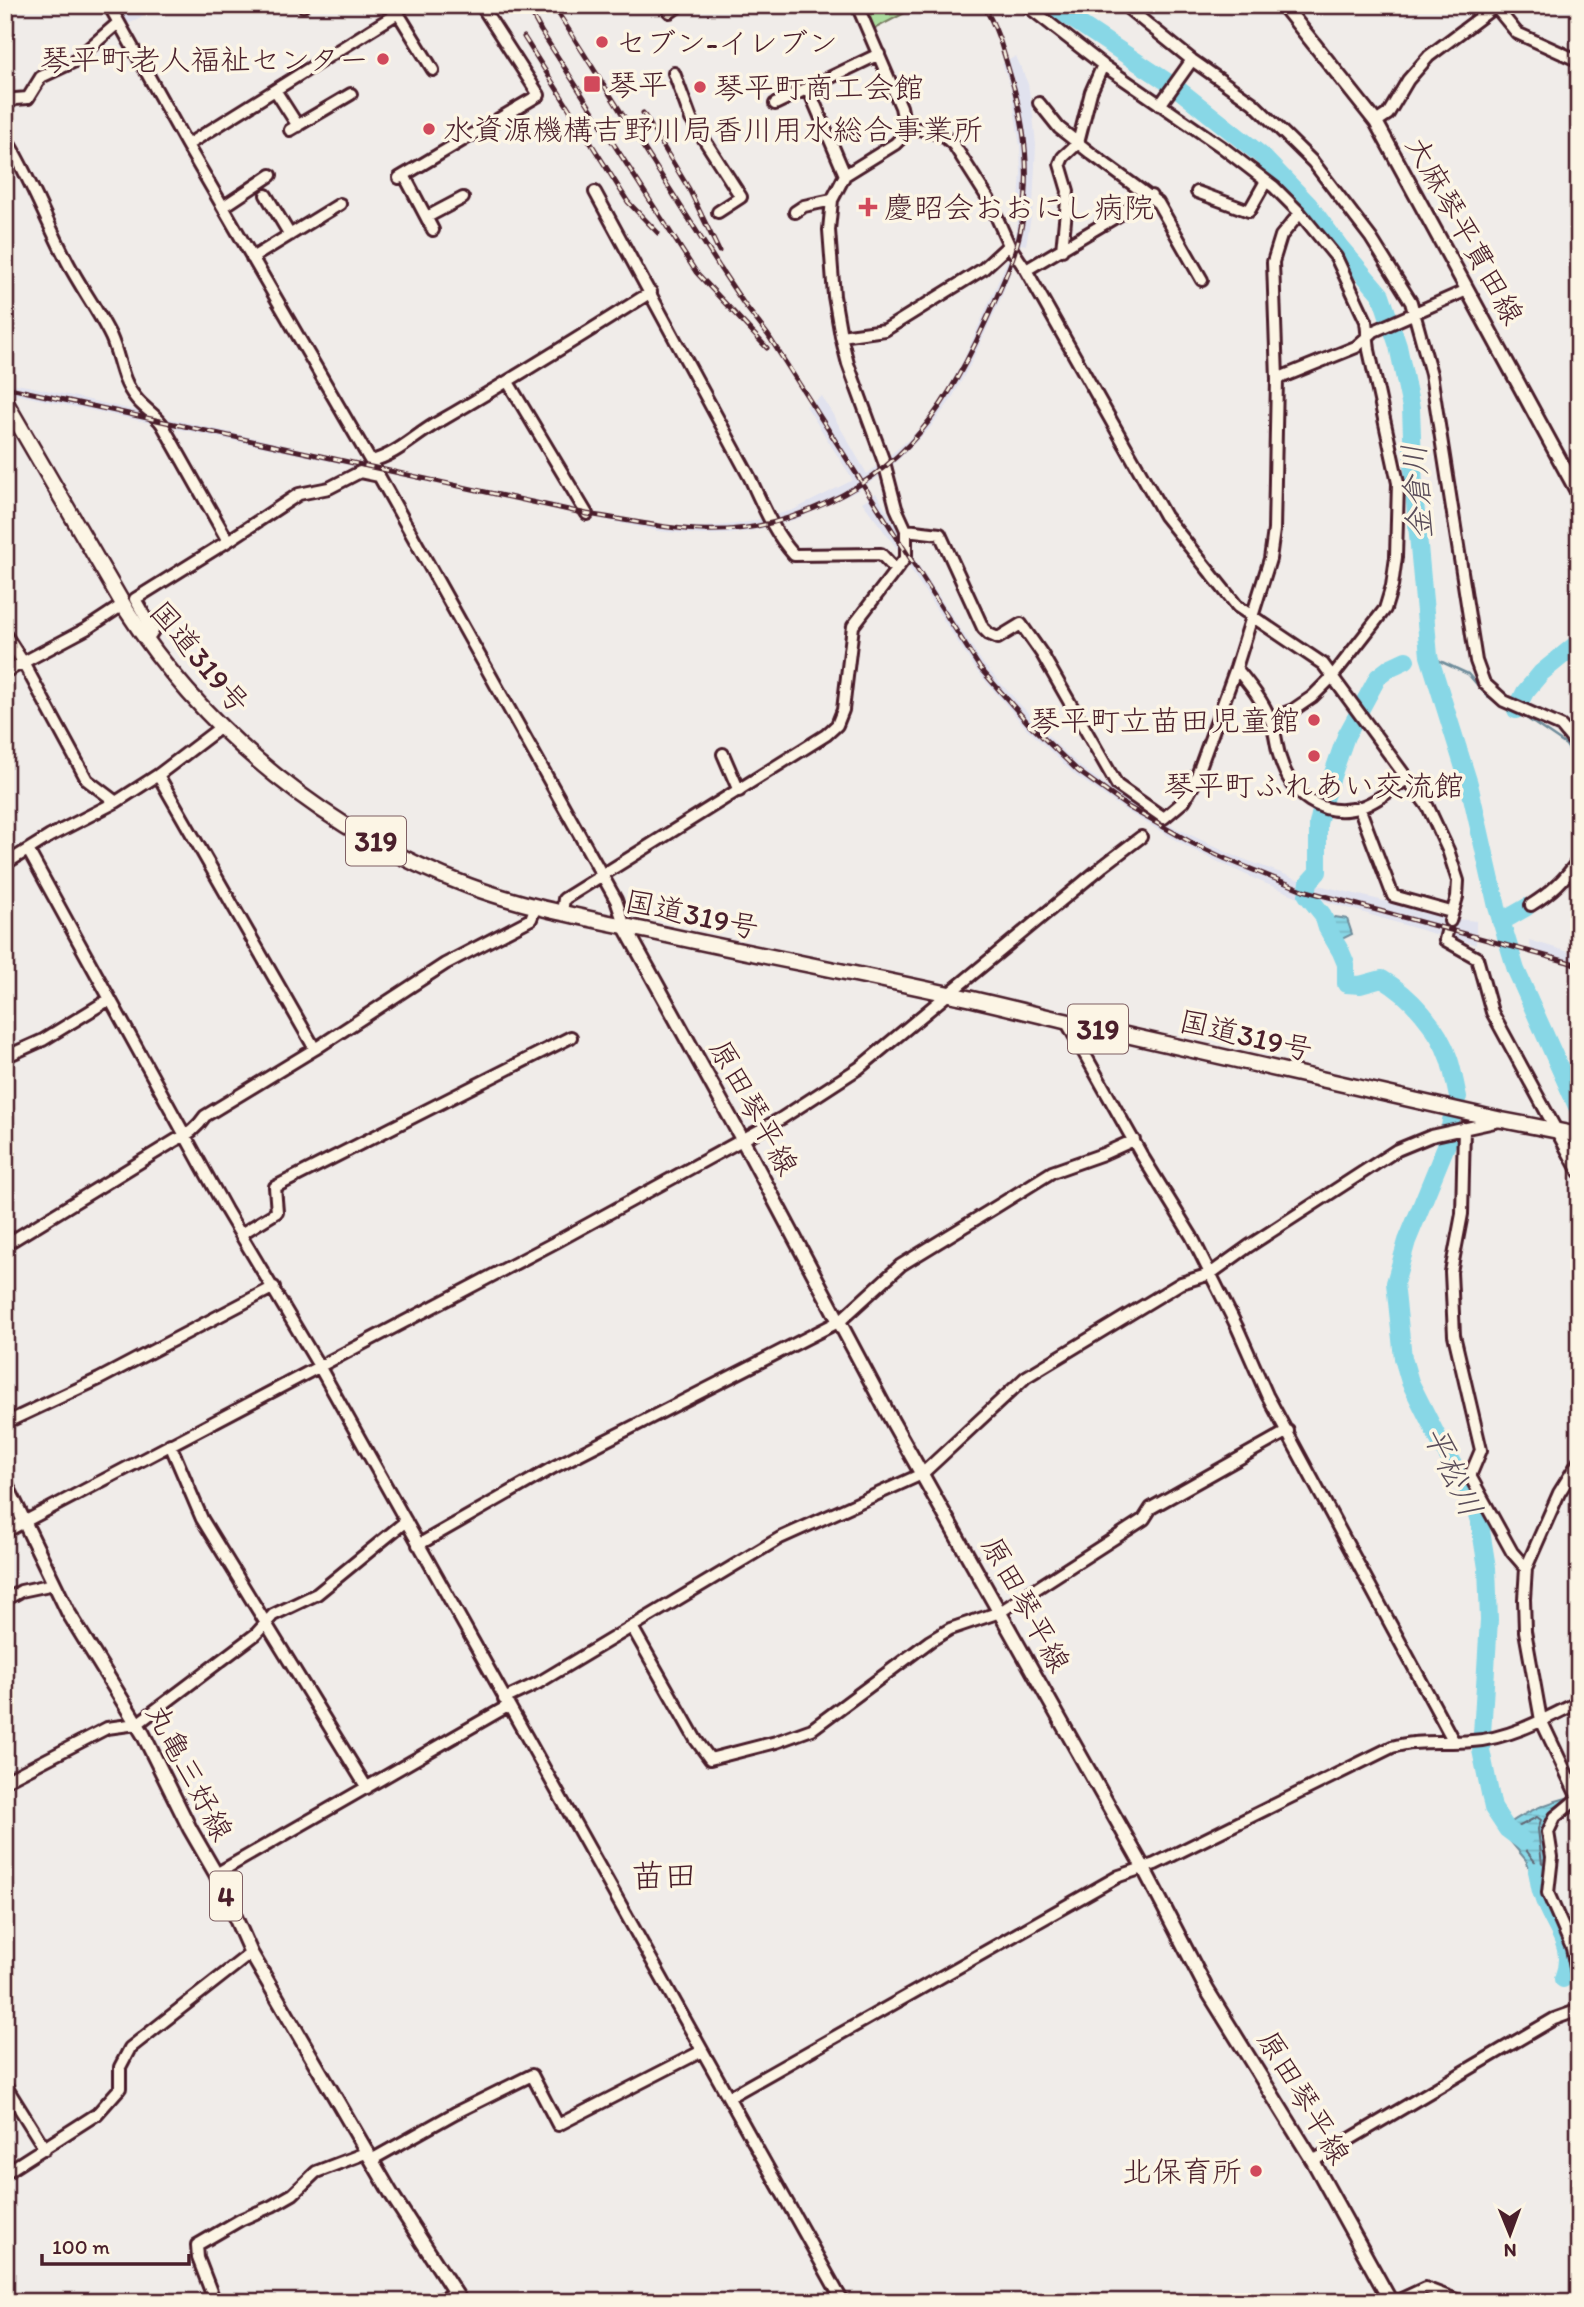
<svg xmlns="http://www.w3.org/2000/svg" width="1584" height="2307" viewBox="0 0 1584 2307" font-family="Itim,'Klee One',sans-serif">
  <defs>
    <pattern id="water-rules" width="6" height="5" patternUnits="userSpaceOnUse" patternTransform="scale(1.75)"><rect width="6" height="5" fill="#88d7e6"/><path d="M0 2.5h6" fill="none" stroke="#77b8c5"/></pattern>
  </defs>
  <rect width="100%" height="100%" fill="#f0ece9"/>
  <filter id="ink" filterUnits="userSpaceOnUse"><feTurbulence type="fractalNoise" baseFrequency=".0143" numOctaves="2"/><feDisplacementMap in="SourceGraphic" scale="14" xChannelSelector="R" yChannelSelector="G"/><feConvolveMatrix kernelMatrix="1 2 1 2 8 2 1 2 1" color-interpolation-filters="sRGB"/></filter>
  <g filter="url(#ink)">
    <!-- built -->
    <path fill="#e1e2ee" d="M112,5H156L139,19L130,23H121Z
      M1016,56L1028,84L1033,115L1036,145L1033,206L1026,245L1021,244L1000,301L971,363L951,400L929,429L886,472L855,492L797,519L752,531L730,534L702,535L658,531L5,392V382L33,387L367,464L623,519L659,525L703,527L729,525L749,522L793,510L853,480L806,406L822,396L867,474L907,441L923,425L944,396L964,359L1012,250L1017,228L1021,173L1020,146L1011,88L1002,64Z
      M876,493L905,541L902,555L862,502Z
      M915,560L984,665L1059,747L1082,768L1132,804L1162,821L1230,854L1305,882L1301,898L1257,880L1191,849L1126,811L1075,775L1025,727L976,670L908,566Z
      M1314,884L1446,916L1445,920L1455,923L1457,919L1476,921V945L1450,936H1441L1311,897Z
      M1529,940L1579,955V967L1533,955Z"/>
    <!-- garden -->
    <path fill="#abdd9e" stroke="#7a7e64" stroke-width="2" d="M862,5H920L872,30Z"/>
    <!-- water -->
    <path fill="url(#water-rules)" stroke="#6f8d9b" stroke-width="2" d="M1335,917L1347,919L1352,934L1340,940L1331,919Z
      M1570,1797L1571,1799L1550,1818V1864L1542,1893L1539,1892L1526,1860L1501,1830C1520,1814 1546,1803 1570,1797Z"/>
    <g fill="none" stroke-linecap="round" stroke-linejoin="round">
      <!-- shore -->
      <path stroke="#636976" stroke-width="2" d="M1537,1817L1541,1820L1538,1829L1542,1864L1539,1867L1512,1832L1514,1829Z"/>
      <!-- stream -->
      <path stroke="#6f8d9b" stroke-width="2.5" d="M1429,656L1468,674L1487,696L1498,702
        M1519,713L1566,745L1579,765"/>
      <!-- river -->
      <path stroke="#88d7e6" stroke-width="18" d="M1051,5L1178,89L1261,155L1309,205L1340,247L1381,295L1398,346L1411,408L1414,491L1429,656L1469,784L1497,907L1516,970L1579,1111
        M1406,660L1391,667L1378,677L1346,736L1323,802L1318,824V872L1309,882L1307,895L1323,915L1327,928L1341,952L1346,964V984L1360,985L1382,979C1410,995 1439,1028 1449,1059C1453,1071 1455,1084 1458,1097
        M1516,710L1525,692L1541,673L1579,642
        M1501,922L1527,907
        M1451,1120L1448,1141L1407,1241L1395,1283L1403,1358L1410,1382L1440,1442L1471,1496L1480,1524L1487,1568L1489,1620L1481,1750L1493,1808L1507,1829L1523,1841
        M1537,1871C1539,1878 1539,1886 1542,1894C1551,1926 1577,1944 1563,1979"/>
      <!-- minor casing -->
      <g stroke="#4a1f2b" stroke-width="16">
        <path id="minor" d="M109,5L187,145L374,467L616,900L625,927
          M303,5V6
          M393,5L433,70
          M857,5L901,107L905,126
          M1026,5L1103,65L1222,147L1274,187L1300,213L1336,257L1366,321L1369,350L1398,483L1396,557L1392,586L1385,609L1332,677L1312,697L1293,710L1270,719
          M1124,5L1192,60L1253,103L1313,162L1371,238L1411,302L1431,374L1476,661L1484,683L1504,701L1561,726L1579,748
          M1494,5L1517,33L1579,61
          M674,73L691,119L741,197L718,212
          M808,88L845,175
          M275,90L298,126
          M1039,103L1059,128L1093,155L1158,203L1202,280
          M775,104L879,54
          M5,105L15,99L28,98L41,77L73,62L118,23
          M1160,105L1192,60
          M1376,122L1388,114L1408,80L1429,56L1497,5
          M290,130L351,94
          M5,137C30,177 46,221 68,263C81,288 99,312 111,337C120,357 121,380 135,397C143,408 154,413 162,424L228,541L299,494L329,488L360,472L379,476
          M187,145L398,13
          M404,175L433,230
          M399,178L539,95L481,5
          M595,192L750,478C763,506 774,533 794,555L881,554L895,569
          M1197,192L1249,211L1266,181
          M266,195L290,235
          M223,207L271,175
          M795,212L804,206L832,200
          M427,217L463,198
          M1062,250L1068,191L1060,164L1063,157L1078,143L1091,92L1103,65
          M252,258L340,204
          M1026,270L1151,196
          M841,336L885,330L983,269L1009,245
          M1277,379L1356,347L1374,331L1467,290
          M508,382L587,514
          M371,461C396,455 413,437 435,424C508,382 580,337 651,292
          M906,530L940,534L983,628L989,634L998,638L1021,624L1042,654L1117,785L1164,818L1184,801L1194,784L1236,668L1270,559L1274,530L1277,379L1273,262L1281,236L1300,213
          M5,634L23,662L87,780L116,802
          M146,641L153,631L135,599L228,541
          M1236,668C1250,685 1263,701 1271,721C1276,733 1276,746 1280,758C1291,795 1322,819 1361,807C1377,802 1393,788 1407,779
          M5,672L86,629L118,608
          M723,754L739,791
          M158,775L315,1049
          M1359,807L1393,896L1451,912
          M28,850L226,1210L319,1366L843,2302
          M5,864L50,836L116,802L158,775L221,727
          M1531,905C1552,892 1565,879 1579,859
          M562,912L564,899L826,735L837,725L843,710L853,626L906,557V530L896,508L884,462L848,364L841,336L834,296L829,230L832,200L845,175L895,144L901,138L905,126L932,132L945,137L954,145L989,200L1009,245L1026,270L1165,516L1237,606L1323,664L1428,807L1448,850L1458,881L1457,897L1450,921
          M1447,932L1445,940L1477,958L1492,1012L1579,1172
          M1066,1021L1141,1154L1192,1237L1237,1327L1267,1395L1454,1742
          M5,1057L43,1040L110,999
          M1464,1128L1462,1214L1451,1272L1454,1335L1481,1450L1470,1476L1512,1552L1526,1568
          M241,1234L277,1212L275,1187L571,1037
          M5,1245L176,1140C189,1135 197,1128 205,1116L315,1049L445,964L531,919L536,906
          M5,1423L99,1379L274,1287
          M170,1444L202,1519L367,1788
          M1579,1461L1559,1493L1526,1568L1524,1599L1525,1631L1541,1720L1578,1798L1555,1817L1548,1832L1552,1857L1548,1893L1572,1948L1579,1983
          M5,1532L556,1242L782,1118L859,1068L1103,866L1141,837
          M418,1545L554,1467L840,1321L901,1265L999,1205L1052,1172L1103,1154L1134,1140
          M5,1600L21,1591L54,1584
          M632,1627L696,1740L710,1759L776,1742L812,1729L930,1641L950,1629L1000,1612L1144,1519L1151,1508L1288,1431
          M504,1699L538,1683L780,1538L922,1474L1026,1377L1181,1283L1210,1274L1249,1246L1397,1150L1431,1136L1499,1121
          M5,1781L107,1728L137,1724L256,1634L273,1615L317,1594L406,1521
          M216,1874L508,1706
          M5,2085L45,2149
          M729,2097L1119,1876L1155,1864L1392,1747C1418,1739 1445,1744 1472,1741C1509,1739 1547,1718 1579,1702
          M373,2159L455,2113L532,2075L558,2125L702,2051
          M1313,2161L1501,2050L1554,2019L1579,2010
          M5,2173L97,2114L120,2088V2067L130,2048L251,1953
          M215,2302L198,2258L197,2245L240,2220L272,2206L293,2194L316,2172L368,2152
          M437,2302L455,2292
          M1395,2302L1425,2288L1462,2302"/>
      </g>
      <!-- major casing -->
      <g stroke="#4a1f2b" stroke-width="18">
        <path id="major" d="M1283,5L1376,122L1579,495
          M670,11L678,5
          M625,927L742,1139L893,1423L1143,1867L1207,1990L1313,2161L1391,2302
          M5,1482L68,1612L143,1734L190,1829L216,1874L251,1953L392,2195L461,2302"/>
      </g>
      <!-- highway casing -->
      <g stroke="#4a1f2b" stroke-width="19">
        <path id="highway" d="M5,401L127,611C207,735 331,835 469,886C528,908 592,919 653,932C751,954 850,972 949,994C993,1003 1037,1015 1082,1025C1222,1057 1362,1088 1502,1120L1579,1135"/>
      </g>
      <!-- minor -->
      <use href="#minor" stroke="#fcf5e5" stroke-width="10"/>
      <!-- major -->
      <use href="#major" stroke="#fcf5e5" stroke-width="12"/>
      <!-- highway -->
      <use href="#highway" stroke="#fcf5e5" stroke-width="14"/>
      <!-- rail casing -->
      <g stroke="#4a1f2b" stroke-width="5">
        <path id="rail" d="M527,5L541,31L696,272L767,348
          M553,5L720,268L744,304L768,335L980,668L1028,723L1078,771L1128,807L1194,844L1226,859L1303,890L1579,965
          M524,37L628,202L658,233
          M643,113L689,189L719,251
          M5,387L587,514C661,525 716,543 791,517C894,482 940,421 984,325C994,303 1005,280 1013,257C1034,197 1028,133 1010,74C1003,50 997,27 983,5"/>
      </g>
      <!-- rail -->
      <use href="#rail" stroke="#fcf5e5" stroke-width="2.5" stroke-dasharray="8" stroke-linecap="butt"/>
    </g>
  </g>
  <!-- markers -->
  <g fill="#d1495b" stroke="#fcf5e5" stroke-width="2.5">
    <circle cx="602" cy="42" r="7"/>
    <circle cx="383" cy="59" r="7"/>
    <rect x="583" y="75" width="18" height="18" rx="3.5"/>
    <circle cx="700" cy="87" r="7"/>
    <circle cx="429" cy="129" r="7"/>
    <path d="M864.5 196.5h7v7h7v7h-7v7h-7v-7h-7v-7h7z"/>
    <circle cx="1314" cy="720" r="7"/>
    <circle cx="1314" cy="756" r="7"/>
    <circle cx="1256" cy="2171" r="7"/>
  </g>
  <g text-anchor="middle" dominant-baseline="central" stroke-width="7" stroke-linejoin="round" paint-order="stroke">
    <!-- shield labels -->
    <g fill="#fcf5e5" stroke="#7f5f63" stroke-width="2">
      <rect x="346" y="816.5" width="60" height="49" rx="5"/>
      <rect x="1068" y="1004.5" width="60" height="49" rx="5"/>
      <rect x="210" y="1871.5" width="32" height="49" rx="5"/>
    </g>
    <g font-size="28" font-weight="bold" fill="#4a1f2b">
      <text x="376" y="841">319</text>
      <text x="1098" y="1029">319</text>
      <text x="226" y="1896">4</text>
    </g>
    <!-- poi labels -->
    <g font-size="30" fill="#4a1f2b" stroke="#fcf5e5" text-anchor="start">
      <text x="616" y="42">セブン-イレブン</text>
      <text x="369" y="59" text-anchor="end">琴平町老人福祉センター</text>
      <text x="608" y="84">琴平</text>
      <text x="714" y="87">琴平町商工会館</text>
      <text x="443" y="129">水資源機構吉野川局香川用水総合事業所</text>
      <text x="884" y="207">慶昭会おおにし病院</text>
      <text x="1300" y="720" text-anchor="end">琴平町立苗田児童館</text>
      <text x="1314" y="785" text-anchor="middle">琴平町ふれあい交流館</text>
      <text x="1242" y="2171" text-anchor="end">北保育所</text>
    </g>
    <!-- street labels -->
    <g font-size="30" fill="#4a1f2b" stroke="#fcf5e5">
      <text transform="translate(1465 230) rotate(61)">大麻琴平貫田線</text>
      <text transform="translate(200 657) rotate(50)">国道319号</text>
      <text transform="translate(692 914) rotate(12)">国道319号</text>
      <text transform="translate(1246 1035) rotate(13)">国道319号</text>
      <text transform="translate(754 1107) rotate(61)">原田琴平線</text>
      <text transform="translate(1026 1604) rotate(61)">原田琴平線</text>
      <text transform="translate(190 1772) rotate(62)">丸亀三好線</text>
      <text transform="translate(1304 2097) rotate(59)">原田琴平線</text>
    </g>
    <!-- water labels -->
    <g font-size="32" font-style="italic" fill="#5a4d5a" stroke="#fcf5e5">
      <text transform="translate(1417 492) rotate(-94)">金倉川</text>
      <text transform="translate(1453 1471) rotate(65)">平松川</text>
    </g>
    <!-- quarter labels -->
    <g font-size="33" fill="#4a1f2b" stroke="#fcf5e5">
      <text x="664" y="1875">苗田</text>
    </g>
  </g>
  <!-- margin -->
  <rect width="1584" height="2307" fill="none" stroke="#fcf5e5" stroke-width="28"/>
  <rect x="14" y="14" width="1556" height="2279" fill="none" stroke="#4a1f2b" stroke-width="2.5" filter="url(#ink)"/>
  <!-- north arrow -->
  <g transform="translate(1510 2234) rotate(179)" stroke="#fcf5e5" stroke-width="5" paint-order="stroke">
  <path d="M0-5L12 26L0 18L-12 26Z" fill="#4a1f2b"/>
  <text y="-10" font-size="19" font-weight="bold" text-anchor="middle" fill="#4a1f2b">N</text>
  </g>
  <!-- scale -->
  <path d="M42 2254v10h147v-10" fill="none" stroke="#4a1f2b" stroke-width="3.5"/>
  <text x="52" y="2254" font-size="21" fill="#4a1f2b" stroke="#fcf5e5" stroke-width="5" paint-order="stroke">100 m</text>
</svg>
